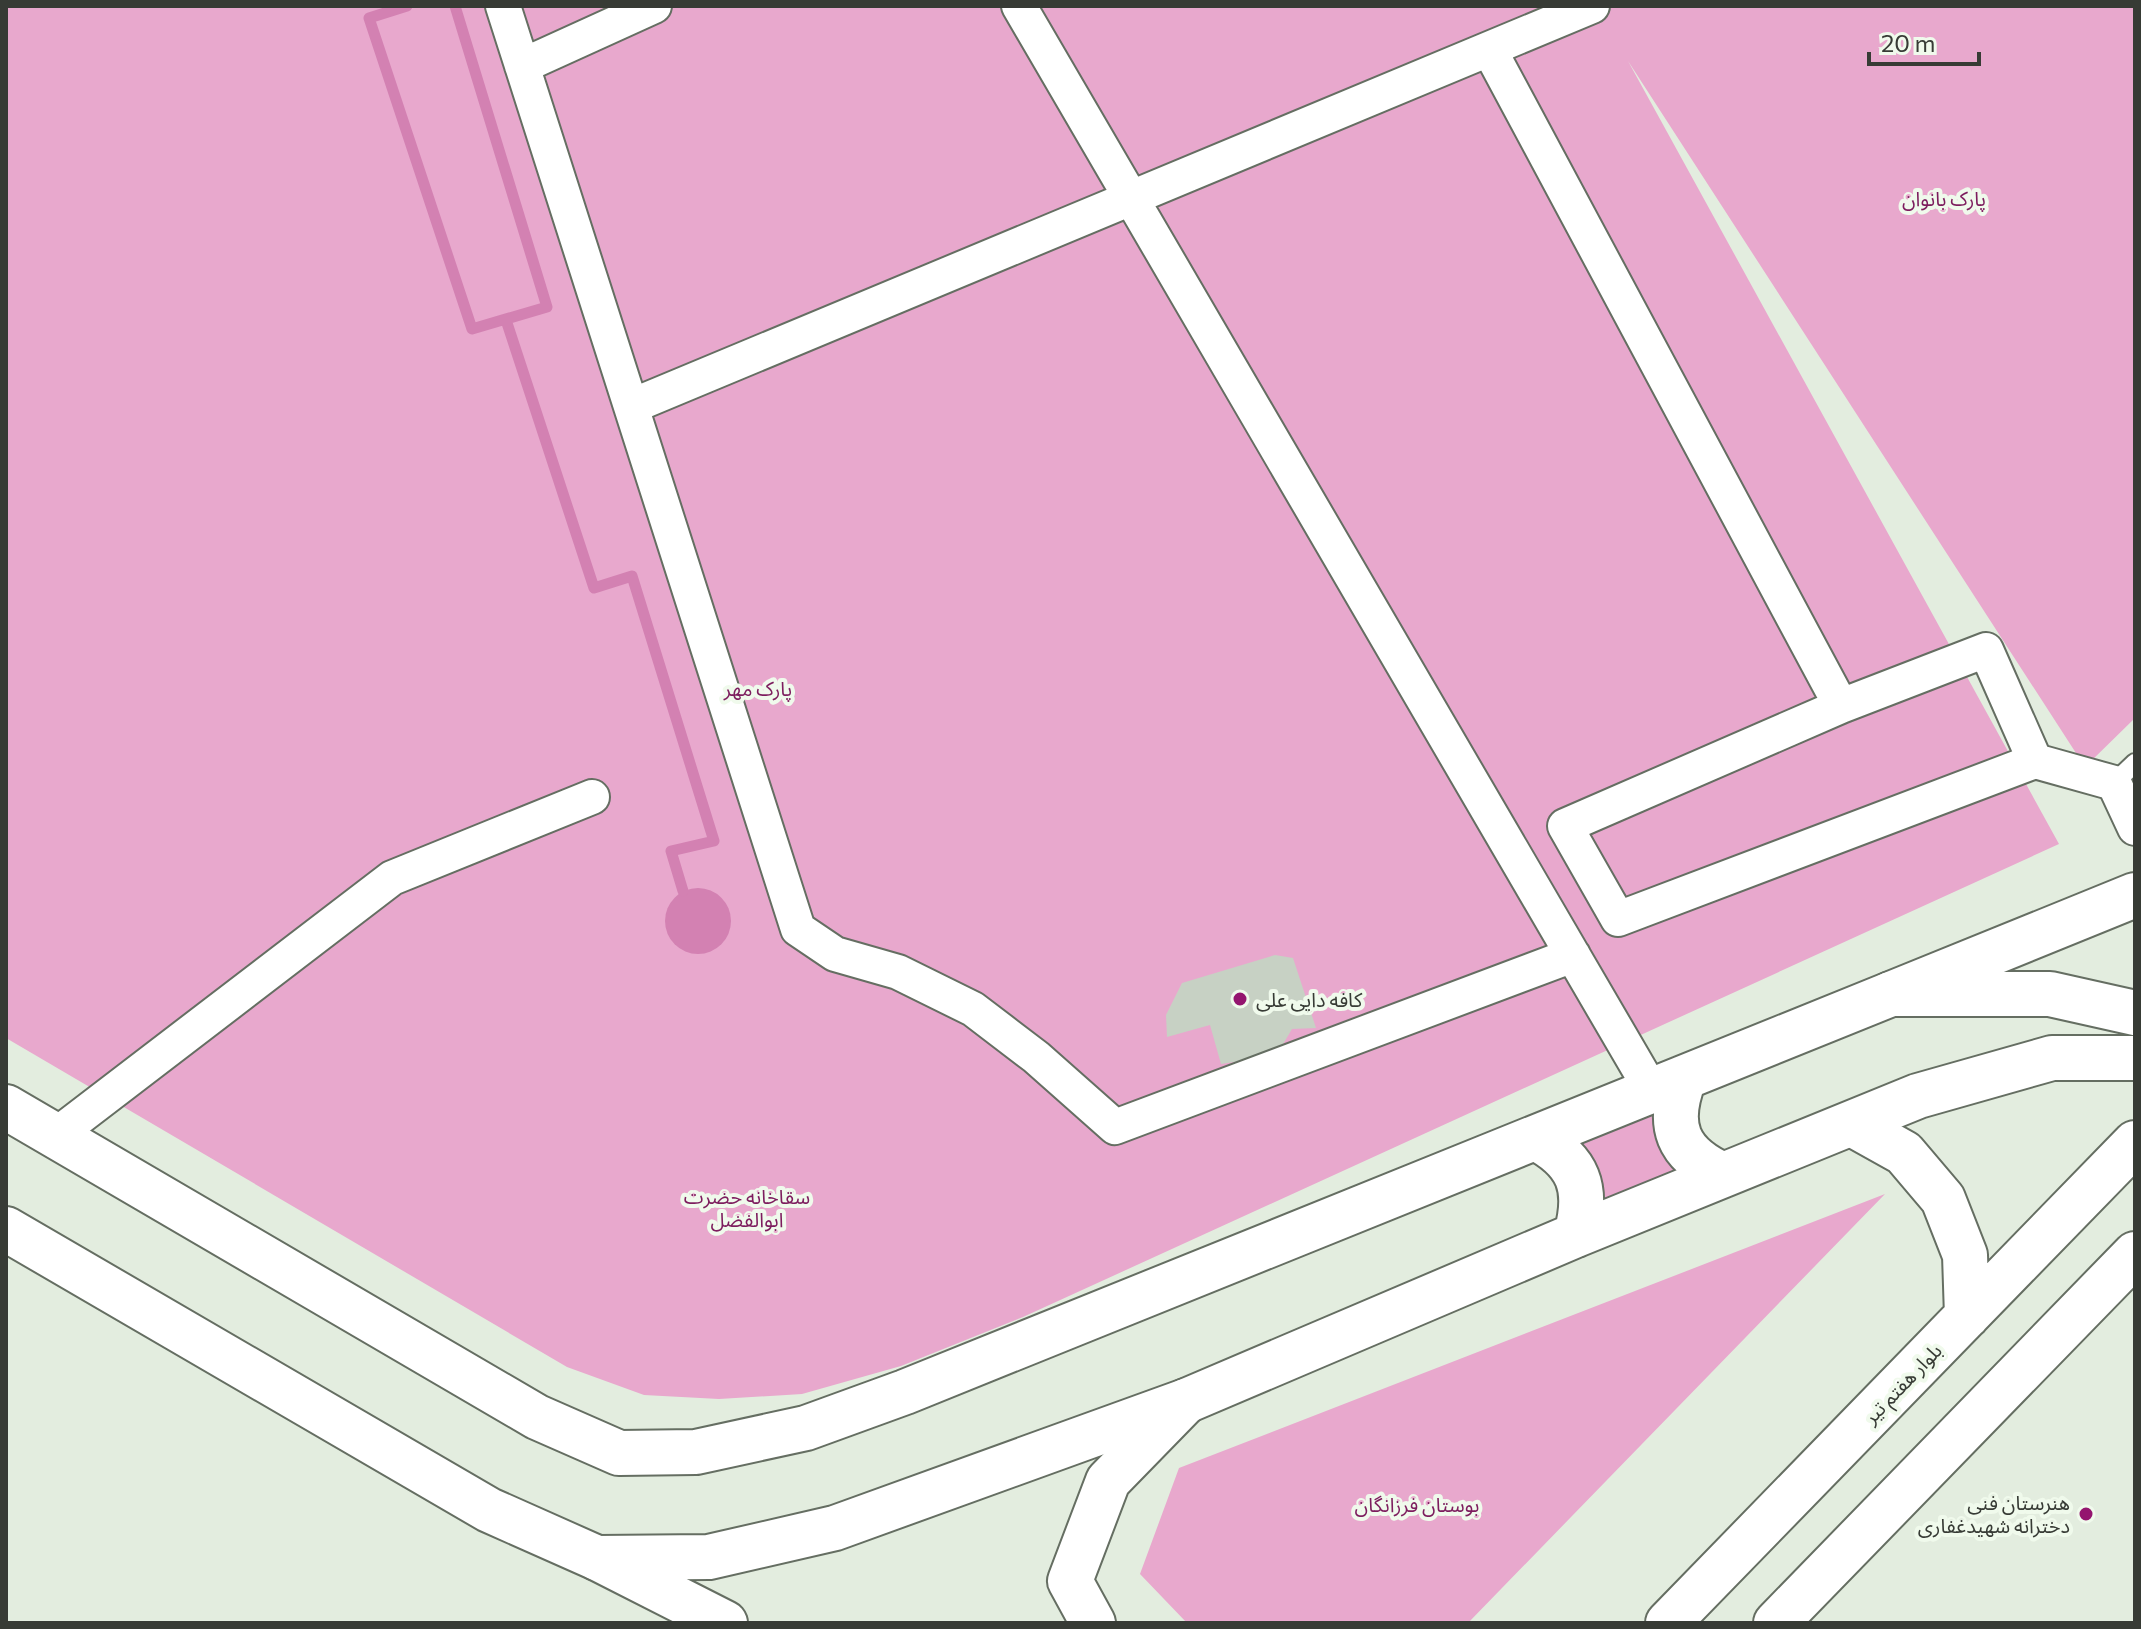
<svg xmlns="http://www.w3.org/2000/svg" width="2141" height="1629" viewBox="0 0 2141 1629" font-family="Commissioner,'Noto Sans Arabic',sans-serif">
  <rect width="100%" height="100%" fill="#e3eddf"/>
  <!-- green -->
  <path fill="#e8a8cd" d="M6,6H2135V718L2085,767L1628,61L2059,844L1023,1317L901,1366L802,1394L719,1399L644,1395L567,1367L6,1038Z
    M1682,1080L1701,1166L1579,1232L1559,1148Z
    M1885,1194L1468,1623H1187L1140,1574L1179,1468Z"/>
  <!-- water -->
  <path fill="#d381b2" d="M665 921a33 33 0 1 1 66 0a33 33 0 1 1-66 0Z"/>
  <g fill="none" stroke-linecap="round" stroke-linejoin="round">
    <!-- stream -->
    <path stroke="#d381b2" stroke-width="11" d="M407,6L369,18L472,329L547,307L455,6
      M506,320L594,588L632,576L714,841L671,851L683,891"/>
  </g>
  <!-- building -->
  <path fill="#c7d1c4" d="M1275,955L1293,958L1316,1028L1292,1029L1276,1056L1221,1064L1210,1025L1167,1037L1166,1015L1182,983Z"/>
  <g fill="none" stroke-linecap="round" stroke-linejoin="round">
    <!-- service casing -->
    <g stroke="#656e62" stroke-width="22">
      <path id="service" d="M2114,783L2135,763"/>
    </g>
    <!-- minor casing -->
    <g stroke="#656e62" stroke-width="38">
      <path id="minor" d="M503,6L798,929L835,954L898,972L973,1009L1036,1057L1115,1127L1573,955
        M1019,6L1652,1091
        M1489,49L1841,706L1565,826L1618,919L2035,761L2114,783L2135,828
        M522,66L654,6
        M632,406L1592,6
        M1841,706L1986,650L2035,761
        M55,1136L392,878L592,797"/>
    </g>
    <!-- tertiary casing -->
    <g stroke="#656e62" stroke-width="48">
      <path id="tertiary" d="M1684,1079C1666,1126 1677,1154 1723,1175
        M6,1107L537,1417L619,1453L696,1452L806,1428L905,1392L1891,994H2050L2135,1013
        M1536,1138C1579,1161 1589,1188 1576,1235
        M6,1229L489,1510L597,1558L709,1557L835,1528L1186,1401L1576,1235L1918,1096L2052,1058H2135"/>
    </g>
    <!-- primary casing -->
    <g stroke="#656e62" stroke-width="48">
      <path id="primary" d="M1891,994L2135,895
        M1852,1124L1904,1153L1943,1199L1965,1255L1967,1316
        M1668,1623L2135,1143
        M1776,1623L2135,1254"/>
    </g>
    <!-- trunk casing -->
    <g stroke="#656e62" stroke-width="48">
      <path id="trunk" d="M597,1558L725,1623
        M1093,1623L1070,1581L1108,1481L1186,1401"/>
    </g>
    <!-- service -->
    <use href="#service" stroke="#fff" stroke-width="18"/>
    <!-- minor -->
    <use href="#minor" stroke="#fff" stroke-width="34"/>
    <!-- tertiary -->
    <use href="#tertiary" stroke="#fff" stroke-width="44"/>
    <!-- primary -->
    <use href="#primary" stroke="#fff" stroke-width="44"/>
    <!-- trunk -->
    <use href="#trunk" stroke="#fff" stroke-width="44"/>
  </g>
  <!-- markers -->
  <g fill="#94156f" stroke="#f0faec" stroke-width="3">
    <circle cx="1240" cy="999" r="8"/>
    <circle cx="2086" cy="1514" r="8"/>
  </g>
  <g text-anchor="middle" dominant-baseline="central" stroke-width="8" stroke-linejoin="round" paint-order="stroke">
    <!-- park labels -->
    <g font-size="20" fill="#7d1d5e" stroke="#f0faec">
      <text x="1944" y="198">پارک بانوان</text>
      <text x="758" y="688">پارک مهر</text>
      <text x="747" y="1196">سقاخانه حضرت<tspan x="747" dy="23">ابوالفضل</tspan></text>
      <text x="1417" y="1504">بوستان فرزانگان</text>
    </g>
    <!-- poi labels -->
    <g font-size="20" fill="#373b35" stroke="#f0faec" text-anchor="start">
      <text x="1256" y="999">کافه دایی علی</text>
      <text x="2070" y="1502" text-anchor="end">هنرستان فنی<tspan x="2070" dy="23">دخترانه شهیدغفاری</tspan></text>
    </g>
    <!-- street labels -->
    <g font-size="20" fill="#373b35" stroke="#f0faec">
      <text transform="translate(1902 1383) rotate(-46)">بلوار هفتم تیر</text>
    </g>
  </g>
  <!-- border -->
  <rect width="2141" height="1629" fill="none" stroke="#373b35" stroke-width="16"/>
  <!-- scale -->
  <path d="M1869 52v12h110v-12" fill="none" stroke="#373b35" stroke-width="4"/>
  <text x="1881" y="52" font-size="24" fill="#373b35" stroke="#f0faec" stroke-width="6" paint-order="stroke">20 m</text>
</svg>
